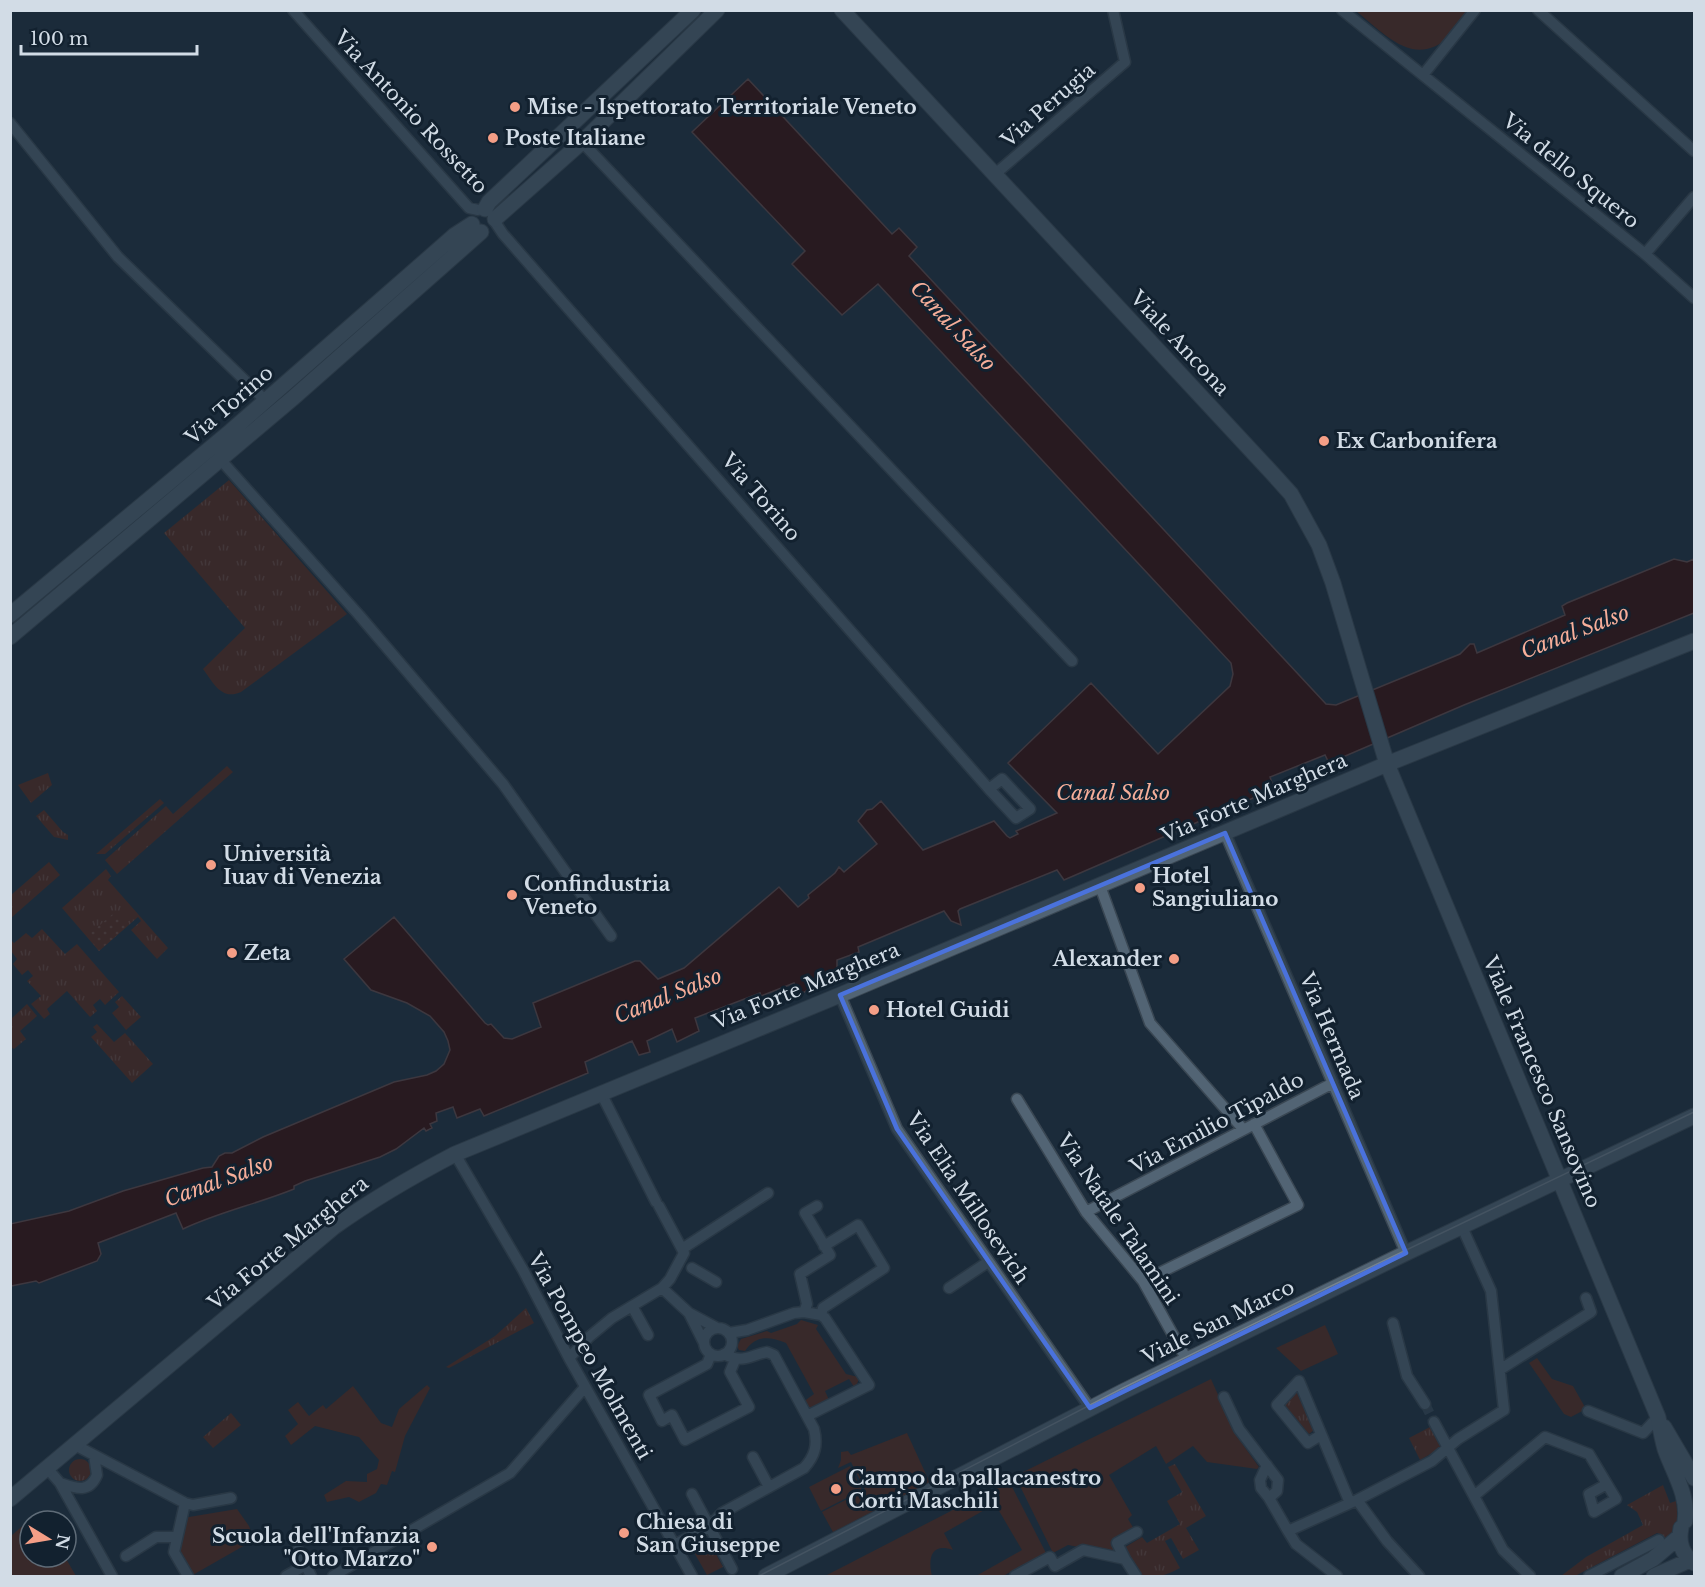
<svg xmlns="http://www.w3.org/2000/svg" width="1705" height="1587" viewBox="0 0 1705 1587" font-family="'Libre Baskerville',serif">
  <defs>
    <pattern id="grass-tufts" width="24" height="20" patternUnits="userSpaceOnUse" patternTransform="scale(1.5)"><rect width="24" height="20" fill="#5b2617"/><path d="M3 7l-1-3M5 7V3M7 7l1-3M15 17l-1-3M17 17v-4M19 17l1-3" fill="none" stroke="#724539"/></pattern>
    <pattern id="garden-dots" width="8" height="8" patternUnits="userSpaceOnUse" patternTransform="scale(1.5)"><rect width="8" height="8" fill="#5b2617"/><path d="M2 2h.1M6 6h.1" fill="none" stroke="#724539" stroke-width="1.8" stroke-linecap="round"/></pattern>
  </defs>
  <rect width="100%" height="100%" fill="#1b2b3a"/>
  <!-- grass -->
  <path fill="url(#grass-tufts)" d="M229,480L347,614L241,692C221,701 213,682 203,669L245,628L164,533Z
    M227,766L233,772L117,874L105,860L166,806L173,814Z
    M48,773L52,785L31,803L18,785Z
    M160,799L164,803L105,854H96Z
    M44,810L63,832L68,835V840L54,837L36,816Z
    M49,862L60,875L11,918V895Z
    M106,869L111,876L108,880L168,948L157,959L131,930L141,921L138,917L99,951L62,908Z
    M42,929L65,954L77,944L119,992L105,1005L100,999L93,1005L97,1011L90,1017L67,991L47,1009L50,1014L44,1019L31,1004L41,996L27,981L33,976L28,970L22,975L13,964L17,959L11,951V940L14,943L26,933L32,938Z
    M122,996L141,1017L126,1030L112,1013L119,1007L115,1002Z
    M27,1004L37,1016L20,1031L26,1039L14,1049L11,1047V1019Z
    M97,1024L114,1042L125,1033L153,1064L132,1083L91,1037L97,1032L93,1027Z
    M526,1308L534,1323L449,1368L446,1367L495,1336Z
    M1296,1391L1314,1430L1309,1434L1284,1405Z
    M231,1413L241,1425L213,1448L203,1437Z
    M1430,1427L1441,1448L1420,1460L1409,1438Z
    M69 1470a11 11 0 1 1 22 0a11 11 0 1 1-22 0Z
    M1175,1464L1206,1516L1186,1528L1199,1550L1183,1559L1171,1538L1165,1541L1180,1568C1167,1575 1148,1583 1135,1570C1130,1565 1126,1555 1122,1549L1142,1537L1147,1543L1180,1524L1167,1501L1182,1492L1168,1467Z
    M1663,1485L1670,1503L1676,1501C1680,1529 1676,1529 1658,1549L1660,1534L1657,1533L1575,1576H1561L1586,1557L1643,1525L1637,1512L1627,1505Z
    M709,1541L723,1567L707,1575L695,1554L701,1545Z"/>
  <!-- park -->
  <path fill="#5b2617" d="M1356,11H1469C1463,19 1456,29 1449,37C1413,69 1384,33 1356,11Z
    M801,1320L818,1325L816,1329L846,1374L858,1377L859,1379L856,1386L854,1387L849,1379L825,1391L829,1400L808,1411L803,1402L814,1394L786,1343C769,1336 756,1335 745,1351L739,1350L737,1346L741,1339L767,1331L771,1333L797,1324Z
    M1325,1325L1338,1354L1301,1371L1276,1348Z
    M1537,1358L1552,1379L1573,1386L1586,1409L1571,1417L1564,1414L1529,1363Z
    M1211,1379L1236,1435L1259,1467L1257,1469L1207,1462L1193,1446L1166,1464L1156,1446L1109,1475L1132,1515L1128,1519L1134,1529L1113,1543L1121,1555L1068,1545L1053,1553L1015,1476Z
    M427,1385L430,1388L405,1436L395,1472L392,1471L387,1485L381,1484L376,1493L359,1502L349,1497L327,1502L324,1495L346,1481L367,1482V1474L377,1469L379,1460L359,1437L315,1426L291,1445L285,1436L298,1424L288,1410L298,1402L309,1416L323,1405L326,1409L353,1386L381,1423L392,1427L399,1409Z
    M907,1433L930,1483L834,1534L822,1512L865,1490L851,1462L838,1468L841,1460V1452L848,1451L851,1455Z
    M850,1466L862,1490L821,1511L809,1487Z
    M1009,1481L1046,1553L1003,1576H976L1022,1550L995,1504L944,1533L953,1550C930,1542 928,1560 932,1576H825Z
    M237,1509L249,1526L254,1540L191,1576L176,1552L183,1518Z
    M35,1515L41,1521H30V1557H65L76,1576H11V1536Z"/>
  <!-- garden -->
  <path fill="url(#garden-dots)" d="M114,913L126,927L99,951L87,936Z"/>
  <!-- water -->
  <path fill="#380500" stroke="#664645" stroke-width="1.5" d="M748,79L892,234L899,228L917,247L909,256L1326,704L1336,705L1460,654L1470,644H1474L1477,653L1565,615L1562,606L1567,603L1674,559L1687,562L1694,559V613L1464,705L1329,763L1325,755L1270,777L1274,789L1064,880L1057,870L960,909L958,911L961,925L951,921L944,911L858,947L859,952L837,960V969L813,979L808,990L799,995L794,983L761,996L760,993L695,1018L699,1031L677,1042L672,1029L647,1041L650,1052L639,1055L632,1041L585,1062L588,1073L484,1116L480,1109L457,1118L453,1107L436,1113L437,1121L430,1124L432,1128L426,1131L424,1128L396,1149L380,1157L305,1181L294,1186V1189C257,1204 219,1212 183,1229L176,1213L98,1243L101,1254L97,1261L39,1283L36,1281L11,1286L10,1224L69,1211L123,1191L203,1168L212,1167L219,1156L225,1153H232L263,1137L394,1082L427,1075L436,1071L444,1064L450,1050L448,1041L444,1032L430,1016L407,1003L371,990L344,959L394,917L485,1023L488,1025L491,1024L504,1038L512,1039L541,1027L533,1003L635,961H640L658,979L684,968L779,887L798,907L809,898L808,895L835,873L839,867L844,872L877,844L858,821L867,810L872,809L881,801L923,850L994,821L1007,836L1010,838L1018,834L1016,831L1057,813L1008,763L1091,683L1158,754L1230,686L1233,674L1231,663L878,284L842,315L792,264L805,251L692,132Z"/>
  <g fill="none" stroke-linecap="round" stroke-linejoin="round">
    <!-- street-tunnel -->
    <path stroke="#364654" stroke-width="10" stroke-dasharray="10 5" stroke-linecap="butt" d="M1425,1404L1434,1422"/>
    <!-- street casing -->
    <g stroke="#3a4753" stroke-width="13">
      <path id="street" d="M293,10L469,208L478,210
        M1342,10L1645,254L1694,298
        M1538,10L1694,151
        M1423,75L1475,10
        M10,123L118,257L266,401
        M582,142L1072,661
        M994,175L1125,62L1113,10
        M495,222L503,234L989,789L1016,818L1030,809L1002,779L989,789
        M1645,254L1694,197
        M220,459L359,615L503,784L611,936
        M1225,833L1406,1253
        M1100,886L1150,1023L1243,1129
        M840,995L897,1129L1090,1408
        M601,1093L656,1202
        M1017,1099L1086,1212L1143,1281L1187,1360
        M455,1154L523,1270L569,1358L692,1576
        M659,1206L682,1249
        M1086,1212L1333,1083
        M692,1268L716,1282
        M1143,1281L1298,1205L1254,1124
        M662,1288L689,1313L717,1328
        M949,1288L988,1262
        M632,1306L648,1335
        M804,1312L807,1304L800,1274L830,1255L805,1213L817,1206
        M689,1313L704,1343
        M821,1315L823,1308L884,1268L858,1225L824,1246
        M1393,1323L1407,1376L1425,1404
        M704 1342a14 14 0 1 1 28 0a14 14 0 1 1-28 0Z
        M729,1333L747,1330L794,1313L804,1312L821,1315L825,1318L869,1385L807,1416
        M711,1354L707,1364L649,1395L662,1421L672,1415L685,1440L749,1407L730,1372L735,1360
        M569,1358L589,1337L612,1318L662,1288L670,1279L684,1253L682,1249L768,1193
        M1501,1369L1591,1312L1586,1298
        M1224,1397L1239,1429L1278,1480L1277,1491L1269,1498
        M1588,1411L1643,1433L1658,1417
        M1434,1422L1503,1550L1530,1576
        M1321,1435L1308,1443L1277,1405L1299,1381L1350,1503
        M75,1445L185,1503L193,1505L231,1498
        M753,1457L769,1487
        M1267,1465L1260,1480L1261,1488L1269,1498L1288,1531L1296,1544L1337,1576
        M47,1468L60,1483L112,1576
        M60,1483C75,1488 89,1494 97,1475L94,1455
        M692,1494L732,1569
        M1474,1496L1545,1437L1589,1454L1616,1499L1594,1512L1589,1494L1607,1484
        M1357,1500L1387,1541L1419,1576
        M185,1503L174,1552L188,1576
        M1288,1531L1357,1500L1432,1461L1458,1439L1504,1410L1491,1291L1462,1227
        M674,1545L709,1527L722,1513L804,1468C815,1456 818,1445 814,1429L774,1355L767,1352C748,1356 743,1364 724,1354
        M298,1550L311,1576
        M126,1556L156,1537H177
        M1125,1559L1117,1543L1137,1532
        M286,1576L304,1566
        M333,1576L510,1473L585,1387
        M1015,1576L1050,1557L1055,1566L1083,1550L1125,1559L1136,1576
        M1589,1576L1659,1540"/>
    </g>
    <!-- secondary casing -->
    <g stroke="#3a4753" stroke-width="17">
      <path id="secondary" d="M842,10L1273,474L1291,494L1319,545L1333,583L1387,764L1658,1417C1660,1427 1662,1438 1665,1449C1673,1472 1689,1496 1685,1521
        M485,209L489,202L693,10
        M495,219L582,142L717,10
        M10,615L231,431L455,235L472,224
        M10,637L293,398L481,232
        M1664,1427L1694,1478
        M10,1499L334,1227C373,1199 413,1176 455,1154L840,995L1387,764L1694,641
        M1681,1528C1678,1543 1682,1554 1694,1563
        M766,1576L1124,1391L1406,1253L1694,1116
        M1622,1576L1653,1559L1680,1536
        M1654,1576L1690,1560"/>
    </g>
    <!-- street -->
    <use href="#street" stroke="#526474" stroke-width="10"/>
    <!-- secondary -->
    <use href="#secondary" stroke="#526474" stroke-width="15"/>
    <!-- tram -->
    <path stroke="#768390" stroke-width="1.5" d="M759,1576L1123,1388L1327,1288L1694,1112"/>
  </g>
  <!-- marked area -->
  <path d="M0 0H1705V1587H0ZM1225,833L1406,1253L1090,1408L897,1129L840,995Z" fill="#1b2b3a" fill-opacity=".55" fill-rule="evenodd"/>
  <path fill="none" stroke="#4a72dc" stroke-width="4.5" stroke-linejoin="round" d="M1225,833L1406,1253L1090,1408L897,1129L840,995Z"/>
  <!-- markers -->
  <g fill="#f49e86" stroke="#12212f" stroke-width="2">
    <circle cx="515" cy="107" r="6"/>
    <circle cx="493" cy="138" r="6"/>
    <circle cx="1324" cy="441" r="6"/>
    <circle cx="211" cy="865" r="6"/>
    <circle cx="1140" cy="888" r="6"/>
    <circle cx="512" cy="895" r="6"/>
    <circle cx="232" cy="953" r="6"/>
    <circle cx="1174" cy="959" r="6"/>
    <circle cx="874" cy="1010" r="6"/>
    <circle cx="836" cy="1489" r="6"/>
    <circle cx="624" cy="1533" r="6"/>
    <circle cx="432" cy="1547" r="6"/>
  </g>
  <g text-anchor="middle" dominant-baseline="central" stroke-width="6" stroke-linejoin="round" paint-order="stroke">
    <!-- street labels -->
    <g font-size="20" fill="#d2dce6" stroke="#12212f">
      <text transform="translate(1048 105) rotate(-41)">Via Perugia</text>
      <text transform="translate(411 112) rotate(47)">Via Antonio Rossetto</text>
      <text transform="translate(1571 171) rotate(39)">Via dello Squero</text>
      <text transform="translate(1180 343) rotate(47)">Viale Ancona</text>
      <text transform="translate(229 405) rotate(-41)">Via Torino</text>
      <text transform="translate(761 497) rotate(49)">Via Torino</text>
      <text transform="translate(1254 798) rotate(-23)">Via Forte Marghera</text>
      <text transform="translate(806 986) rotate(-22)">Via Forte Marghera</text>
      <text transform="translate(1332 1036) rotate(67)">Via Hermada</text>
      <text transform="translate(1542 1082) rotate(67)">Viale Francesco Sansovino</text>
      <text transform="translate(1217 1123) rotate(-28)">Via Emilio Tipaldo</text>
      <text transform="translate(968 1198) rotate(56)">Via Elia Millosevich</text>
      <text transform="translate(1118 1219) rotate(56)">Via Natale Talamini</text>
      <text transform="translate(288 1243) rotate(-39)">Via Forte Marghera</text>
      <text transform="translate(1218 1322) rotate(-26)">Viale San Marco</text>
      <text transform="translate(590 1356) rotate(61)">Via Pompeo Molmenti</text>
    </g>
    <!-- poi labels -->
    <g font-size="20" font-weight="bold" fill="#d2dce6" stroke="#12212f" text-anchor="start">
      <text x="527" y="107">Mise - Ispettorato Territoriale Veneto</text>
      <text x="505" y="138">Poste Italiane</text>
      <text x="1336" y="441">Ex Carbonifera</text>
      <text x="223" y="854">Università<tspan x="223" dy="23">Iuav di Venezia</tspan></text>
      <text x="1152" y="876">Hotel<tspan x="1152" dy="23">Sangiuliano</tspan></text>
      <text x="524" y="884">Confindustria<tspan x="524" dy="23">Veneto</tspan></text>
      <text x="244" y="953">Zeta</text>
      <text x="1162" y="959" text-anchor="end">Alexander</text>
      <text x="886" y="1010">Hotel Guidi</text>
      <text x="848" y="1478">Campo da pallacanestro<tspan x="848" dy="23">Corti Maschili</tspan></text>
      <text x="636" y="1522">Chiesa di<tspan x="636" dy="23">San Giuseppe</tspan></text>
      <text x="420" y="1536" text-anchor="end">Scuola dell'Infanzia<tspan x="420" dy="23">"Otto Marzo"</tspan></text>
    </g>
    <!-- water labels -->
    <g font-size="21" font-style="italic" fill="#f6ae9a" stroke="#12212f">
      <text transform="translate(953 326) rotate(47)">Canal Salso</text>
      <text transform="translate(1575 632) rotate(-21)">Canal Salso</text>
      <text x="1113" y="793">Canal Salso</text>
      <text transform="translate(668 996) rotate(-22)">Canal Salso</text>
      <text transform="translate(219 1181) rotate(-20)">Canal Salso</text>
    </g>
  </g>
  <!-- border -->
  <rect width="1705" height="1587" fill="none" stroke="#d2dce6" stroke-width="24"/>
  <!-- north arrow -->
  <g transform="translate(48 1539) rotate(101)"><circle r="28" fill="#12212f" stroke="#5f6c78" stroke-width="1.5"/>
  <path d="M0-4.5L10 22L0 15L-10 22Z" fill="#f49e86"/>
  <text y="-9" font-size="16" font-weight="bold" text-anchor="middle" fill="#d2dce6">N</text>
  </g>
  <!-- scale -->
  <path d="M21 45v9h176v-9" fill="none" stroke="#d2dce6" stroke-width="3"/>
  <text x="30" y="45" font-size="18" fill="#d2dce6" stroke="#12212f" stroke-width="4.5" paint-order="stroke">100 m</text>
</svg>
